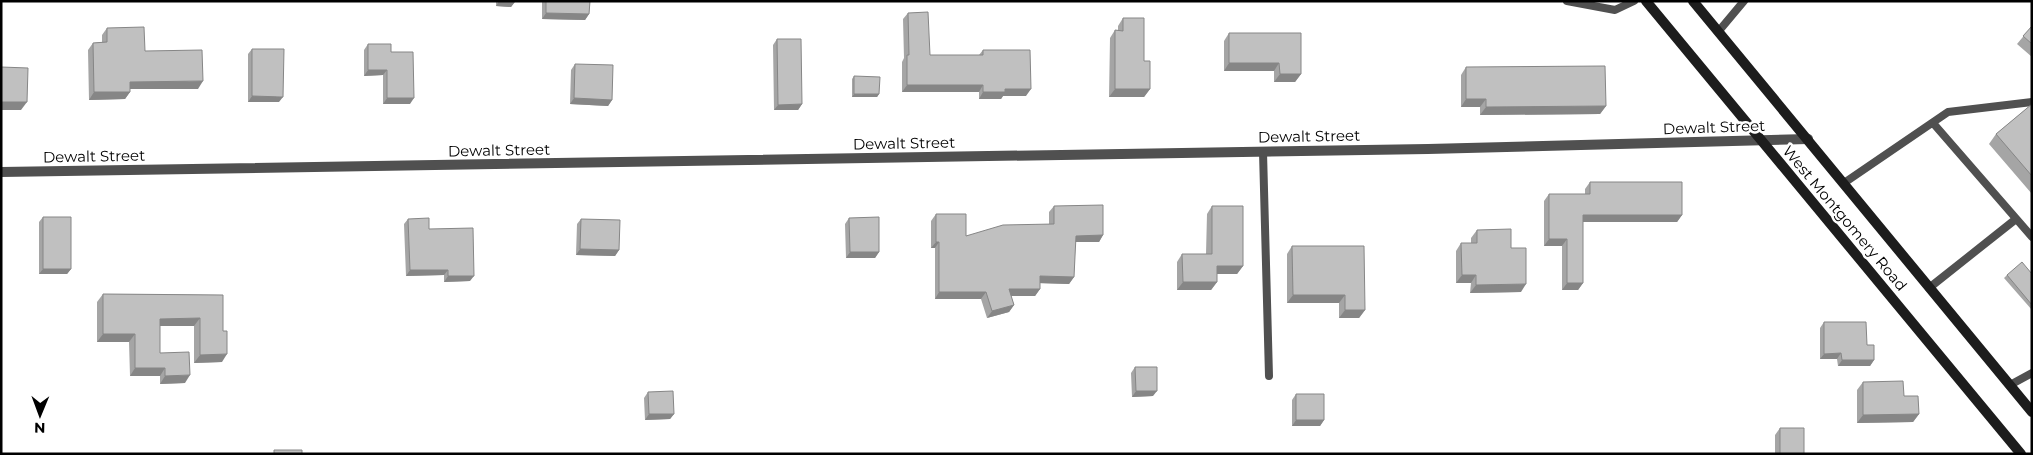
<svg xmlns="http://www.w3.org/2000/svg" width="2033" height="455" viewBox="0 0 2033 455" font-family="Montserrat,sans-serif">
  <rect width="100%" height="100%" fill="#fff"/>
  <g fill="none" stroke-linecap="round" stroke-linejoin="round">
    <!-- service -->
    <path stroke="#505050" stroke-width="8" d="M1567,1L1615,10L1634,1
      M1718,32L1744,1
      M1933,123L2032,237
      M1263,152L1269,376
      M1844,183L1948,112L2032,102
      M1929,288L2016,219
      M2010,385L2032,373"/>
    <!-- minor -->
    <path stroke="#505050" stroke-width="10" d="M1,172L1428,149L1808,139"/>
    <!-- secondary -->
    <path stroke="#1d1d1d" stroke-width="10" d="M1646,1L2021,454
      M1693,1L2032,412"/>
  </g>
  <!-- wall -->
  <path fill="#a5a5a5" d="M496,1H515L511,7L496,6Z
    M542,1H590L589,14L585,20L542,19Z
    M908,13L930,55H979L983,50L1026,96H1003L1001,99H979V92H902V62L904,58L903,19Z
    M1123,18L1144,61L1150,89L1144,97H1109L1110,38L1115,30H1118V26Z
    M2032,26V57L2017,44Z
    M107,28L145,51L198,89H130V92L125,99L89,100L88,50L93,43L102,42V35Z
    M1229,33L1301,74L1295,82H1274V71H1224V41Z
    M777,39L802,104L798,110H774L773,45Z
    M368,44L391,52L410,104H383V75L364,76V50Z
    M252,49L279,102H248V54Z
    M575,64L612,100L608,106L570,104L571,70Z
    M1466,67L1606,106L1600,114L1480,115V107H1461V75Z
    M854,76L879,94L877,97H852V79Z
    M2032,104V194L1989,144L1996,134Z
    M1590,182L1682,215L1677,222H1583V283L1578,290H1562V246H1544V201L1549,194H1585V189Z
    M1054,206L1103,235L1099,242H1075L1074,277L1069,284L1040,283V289L1035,296H1011L1014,305L1009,312L987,318L981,299H935V248H931V221L936,214L966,236L1049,224V212Z
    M1212,206L1243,266L1237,274H1217V282L1211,290H1177V262L1182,254H1206L1207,214Z
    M43,217L71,269L67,274H39V222Z
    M849,218L879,252L875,258H846L845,224Z
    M408,219L429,229L470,281L444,282V275L406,276L404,224Z
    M581,219L619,250L615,256L576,255L577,224Z
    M1477,230L1511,248L1521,292L1470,293L1471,283H1456V251L1461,243H1471V238Z
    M1292,246L1365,310L1359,318H1339V303H1287V254Z
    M2032,274V310L2004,278L2007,275Z
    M103,294L223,295L222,362L194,363V326H160V353L185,383L160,384V376H130L129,342H97V302Z
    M1824,322L1867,345L1874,360L1870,366H1838L1837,359H1820V328Z
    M1135,367L1153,396L1132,397L1131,373Z
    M1863,382L1904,396L1919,414L1913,422L1857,423V390Z
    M648,392L674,414L670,419L645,420L644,398Z
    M1296,394L1324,420L1320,426H1292V400Z
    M1780,428L1804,454H1775V435Z"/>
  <!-- shaded-wall -->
  <path fill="#868686" d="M499,1L515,2L511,7L496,6Z
    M546,13L589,14L585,20L542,19Z
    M1229,63H1279L1274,71H1224Z
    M368,70H387L383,75L364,76Z
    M1280,74H1301L1295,82H1274Z
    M203,81L198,89H125L130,82Z
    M907,85H983L979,92H902Z
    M1005,89H1031L1026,96H1003L1001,99H979L983,92Z
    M1115,89H1150L1144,97H1109Z
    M94,92H130L125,99L89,100Z
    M854,94H879L877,97H852Z
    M252,96L283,97L279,102H248Z
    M387,98H414L410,104H383Z
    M574,98L612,100L608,106L570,104Z
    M1466,99H1486L1480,107H1461Z
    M1,102H27L21,110H1Z
    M802,104L798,110H774L778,105Z
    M1606,106L1600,114L1480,115L1486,107Z
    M1583,215H1682L1677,222H1578Z
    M1103,235L1099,242H1071L1076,236Z
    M1549,239H1567L1562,246H1544Z
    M936,242H939L935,248H931Z
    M580,249L619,250L615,256L576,255Z
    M850,252H879L875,258H846Z
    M1217,266H1243L1237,274H1211Z
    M43,269H71L67,274H39Z
    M410,270H448L444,275L406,276Z
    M1462,275H1476L1471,283H1456Z
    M448,276H474L470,281L444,282Z
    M1040,276L1074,277L1069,284L1035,283Z
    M1183,282H1217L1211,290H1177Z
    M1567,283H1583L1578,290H1562Z
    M1526,284L1521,292L1470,293L1476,285Z
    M1009,289H1040L1035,296H1004Z
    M939,292H986L981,299H935Z
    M1293,295H1345L1339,303H1287Z
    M1014,305L1009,312L987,318L992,311Z
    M1345,310H1365L1359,318H1339Z
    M200,318L194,326H154L160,319Z
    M103,334H135L129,342H97Z
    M1841,353L1837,359H1820L1824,354Z
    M227,354L222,362L194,363L200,355Z
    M1842,360H1874L1870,366H1838Z
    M135,368H165L160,376H130Z
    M190,375L185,383L160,384L165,376Z
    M1136,391H1157L1153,396L1132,397Z
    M649,414H674L670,419L645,420Z
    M1919,414L1913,422L1857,423L1863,415Z
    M1296,420H1324L1320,426H1292Z"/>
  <!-- building -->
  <path fill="#c0c0c0" stroke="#868686" d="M546,1H590L589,14L546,13Z
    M928,12L930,55H983V50H1030L1031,89H1005V92H983V85H907V55H909L908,13Z
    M1123,18H1144V61H1150V89H1115V30L1123,31Z
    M2032,26V44L2023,36Z
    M144,27L145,51L202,50L203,81L130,82V92H94L93,43L107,42V28Z
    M1229,33H1301V74H1280L1279,63H1229Z
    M777,39H801L802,104L778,105Z
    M368,44H391V52H413L414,98H387V70H368Z
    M252,49H284L283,97L252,96Z
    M575,64L613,65L612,100L574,98Z
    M1605,66L1606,106L1486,107V99H1466V67Z
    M1,67L28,68L27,102H1Z
    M854,76L880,77L879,94H854Z
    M2032,104V176L1996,134Z
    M1590,182H1682V215H1583V283H1567V239H1549V194H1590Z
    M1103,205V235L1076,236L1074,277L1040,276V289H1009L1014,305L992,311L986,292H939V242H936V214H966V236L1003,225L1054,224V206Z
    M1212,206H1243V266H1217V282H1183L1182,254H1212Z
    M43,217H71V269H43Z
    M879,217V252H850L849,218Z
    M429,218V229L473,228L474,276H448V270H410L408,219Z
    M581,219L620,220L619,250L580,249Z
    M1511,229V248H1526V284L1476,285V275H1462L1461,243H1477V230Z
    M1292,246H1364L1365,310H1345V295H1293Z
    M2022,262L2032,274V305L2007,275Z
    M103,294L223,295V331H227V354L200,355V318L160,319V353L189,352L190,375L165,376V368H135V334H103Z
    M1824,322H1866L1867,345H1874V360H1842L1841,353L1824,354Z
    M1135,367H1157V391H1136Z
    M1903,381L1904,396H1918L1919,414L1863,415V382Z
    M673,391L674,414H649L648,392Z
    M1296,394H1324V420H1296Z
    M1780,428H1804V454H1780Z
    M274,450H302V454H274Z"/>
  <g text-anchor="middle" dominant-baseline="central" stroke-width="5" stroke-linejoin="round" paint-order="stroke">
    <!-- street labels -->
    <g font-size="15" fill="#000" stroke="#fff">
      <text transform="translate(1714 127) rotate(-2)">Dewalt Street</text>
      <text transform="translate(1309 136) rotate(-1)">Dewalt Street</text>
      <text transform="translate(904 143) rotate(-1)">Dewalt Street</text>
      <text transform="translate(499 150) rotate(-1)">Dewalt Street</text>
      <text transform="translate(94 156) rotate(-1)">Dewalt Street</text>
      <text transform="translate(1845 218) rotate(50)">West Montgomery Road</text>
    </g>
  </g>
  <!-- border -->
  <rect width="2033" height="455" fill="none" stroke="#000000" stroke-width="5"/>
  <!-- north arrow -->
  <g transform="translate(40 415) rotate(181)" stroke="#ffffff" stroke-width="4" paint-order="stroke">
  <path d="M0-4L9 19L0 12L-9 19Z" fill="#000000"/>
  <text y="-8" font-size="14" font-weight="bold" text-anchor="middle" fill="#000000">N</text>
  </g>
</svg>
